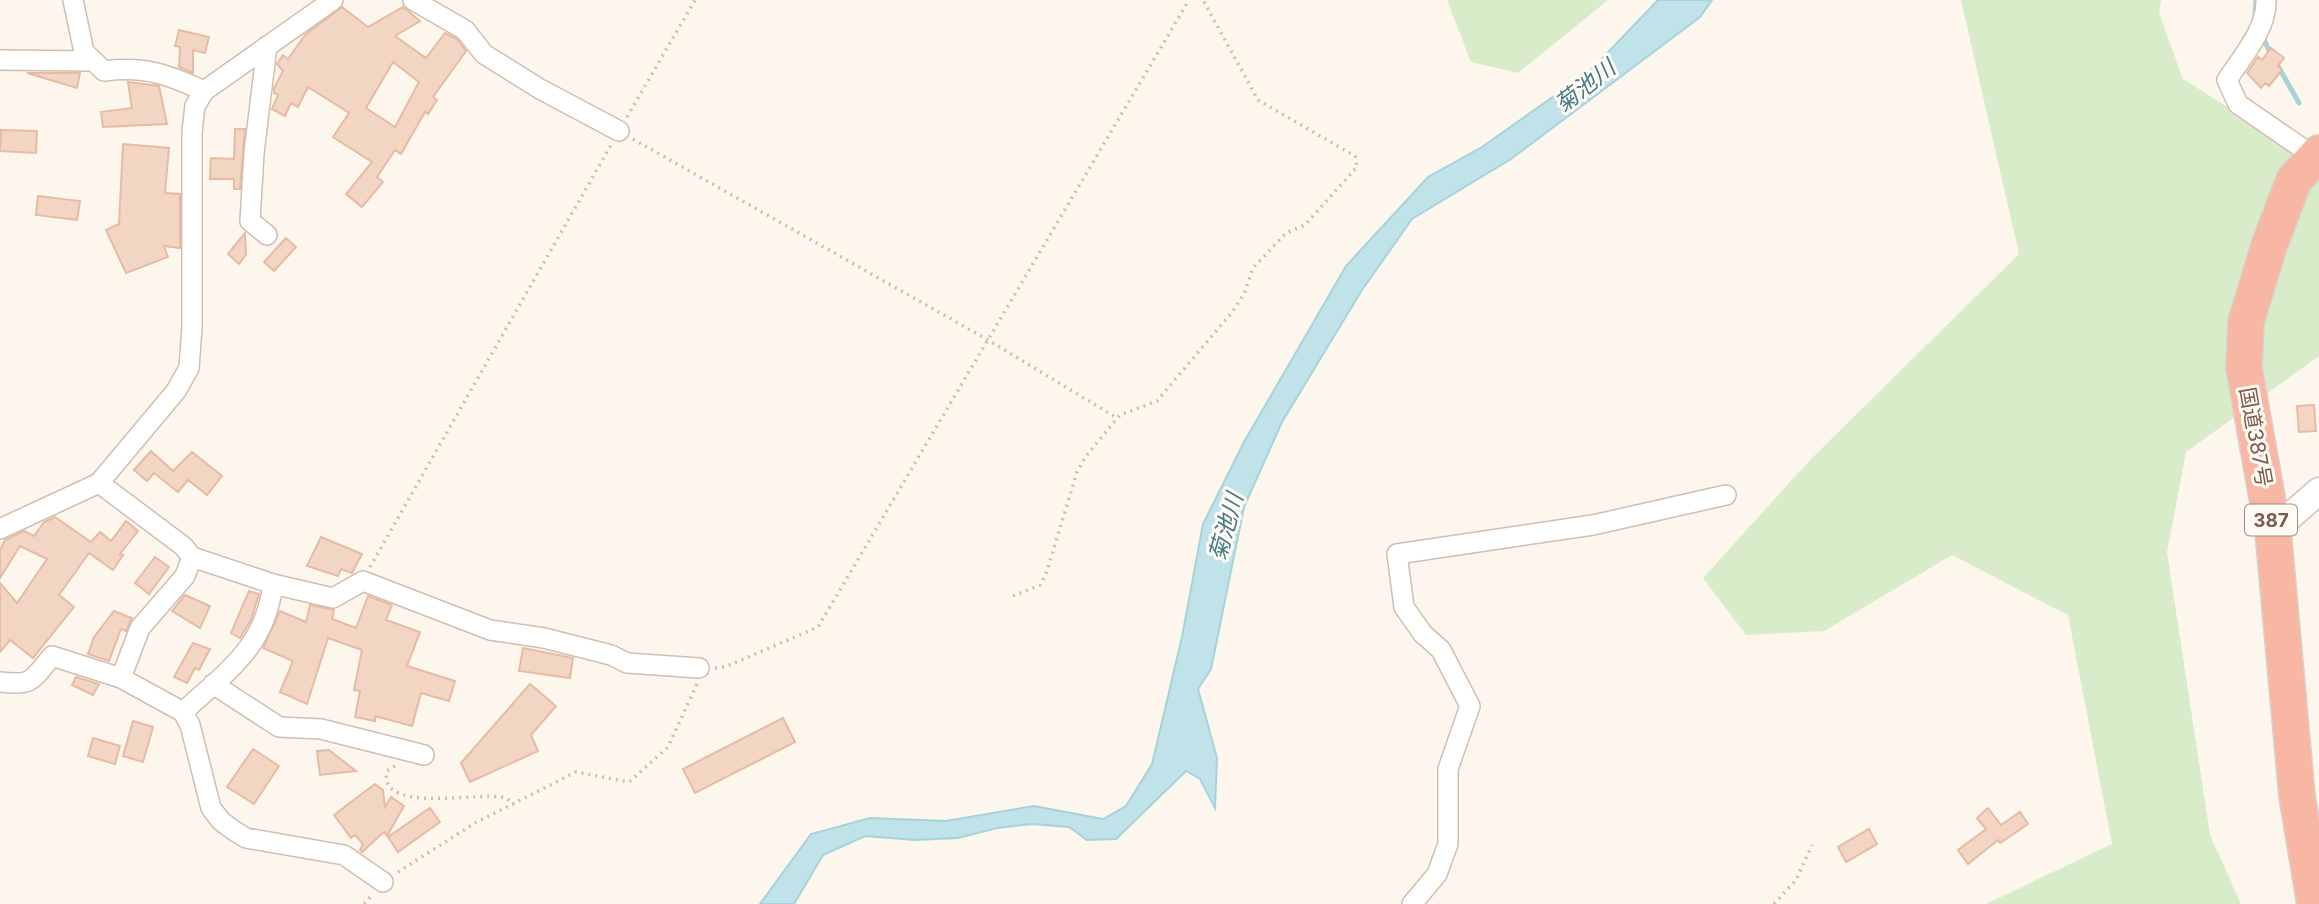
<svg xmlns="http://www.w3.org/2000/svg" width="2319" height="904" viewBox="0 0 2319 904" font-family="Inter,'Noto Sans JP',sans-serif">
  <rect width="100%" height="100%" fill="#fdf6ec"/>
  <!-- green -->
  <path fill="#d8ecc9" d="M1447,0H1608L1518,73L1471,62Z
    M1961,0H2161L2159,13L2183,79L2319,165V356L2186,452L2167,552L2210,835L2241,904H1986L2112,844L2068,615L1952,555L1824,631L1746,635L1703,578L1811,459L2019,254Z"/>
  <!-- water -->
  <path fill="#bfe3e8" stroke="#a5d3da" stroke-width="2" d="M1658,0H1712L1700,17L1511,159L1412,219L1362,290L1282,422L1244,507L1211,669L1198,689L1217,758L1215,808L1200,779L1186,771L1116,839L1087,840L1069,827L1032,824L997,828L958,838L915,840L865,836L823,855L794,904H760L811,834L870,818L946,821L1034,806L1103,819L1126,806L1152,764L1182,637L1203,524L1244,442L1346,266L1428,177L1482,147L1591,70Z"/>
  <g fill="none" stroke-linecap="round" stroke-linejoin="round">
    <!-- stream -->
    <path stroke="#a5d3da" stroke-width="5" d="M2255,16L2256,0
      M2262,35L2271,55
      M2278,66L2299,103"/>
  </g>
  <!-- building -->
  <path fill="#f3d5c3" stroke="#e6bba3" stroke-width="2" fill-rule="evenodd" d="M342,7L368,27L403,7L420,21L395,36L426,58L445,33L457,39L466,51L433,97L437,100L428,114L425,112L401,154L395,150L377,177L383,182L362,207L346,194L372,162L333,137L349,113L308,87L298,107L291,103L285,116L272,109L278,95L274,93V88L283,71L277,64L283,55L288,59L305,35ZM393,62L419,82L395,127L366,108Z
    M179,30L209,37L205,53L193,50V73L179,67L180,47L175,46Z
    M2271,48L2284,58L2278,66L2282,70L2269,86L2265,83L2261,88L2247,73L2258,57L2262,60Z
    M27,73H80L77,88Z
    M128,82L159,86L167,124L103,127L101,112L132,108Z
    M235,129H245L240,189H234V179H210L211,158L234,159Z
    M1,130L37,131L36,153L0,151Z
    M123,144L169,148L165,193L180,194V248L164,246L168,257L126,273L106,230L119,224Z
    M38,196L80,201L77,220L36,215Z
    M245,233L246,255L239,264L228,254Z
    M286,238L296,247L274,271L264,262Z
    M2314,405L2316,431L2299,432L2297,406Z
    M151,451L173,471L192,452L222,476L207,495L188,480L178,492L154,473L147,481L134,470Z
    M55,517L91,542L100,532L111,541L126,521L138,531L120,554L123,555L113,570L89,553L59,595L74,607L33,658L10,640L0,652V583L17,603L47,559L20,546L0,578V550L5,540L24,531L34,536L44,522Z
    M321,537L362,554L352,573L341,569L338,576L307,566Z
    M155,557L169,567L149,594L135,583Z
    M249,591L259,594L251,620L240,638L231,633Z
    M185,595L210,606L200,628L172,611Z
    M368,596L392,605L386,620L420,632L407,666L455,681L449,701L421,693L412,726L375,716V721L355,717L360,691L354,690L362,650L328,638L307,704L280,692L293,661L263,648L280,611L306,622L310,605L334,610L332,619L356,628Z
    M114,611L132,618L126,631L121,629L109,661L88,654L94,637Z
    M193,643L210,649L199,670L195,668L187,683L174,677Z
    M523,648L573,658L570,678L519,671Z
    M76,677L99,684L93,695L72,685Z
    M530,684L556,706L531,735L538,751L470,782L461,763Z
    M783,718L795,742L695,793L683,769Z
    M133,721L153,727L143,762L123,756Z
    M93,738L120,746L115,764L88,756Z
    M253,749L279,766L254,804L227,787Z
    M329,750L356,771L320,775L317,751Z
    M375,784L383,790L385,807L391,797L404,806L387,836L384,832L362,852L360,850L363,844L355,835L351,838L334,815Z
    M430,808L440,822L398,852L388,837Z
    M1988,808L2001,825L2020,812L2028,824L2000,843L1998,840L1968,864L1958,850L1986,829L1977,818Z
    M1869,829L1877,844L1846,862L1838,847Z"/>
  <g fill="none" stroke-linecap="round" stroke-linejoin="round">
    <!-- street casing -->
    <g stroke="#d1beb0" stroke-width="22">
      <path id="street" d="M73,0L84,52L104,71C145,66 167,74 204,91
        M413,0L465,30L484,54L540,89L619,131
        M2266,0C2267,29 2242,57 2227,80L2238,104L2315,157
        M0,60L91,61
        M267,235L250,221L254,153L267,46
        M99,483L183,546L192,557L273,584L333,598L363,581L490,630L544,638L611,655L627,663L699,668
        M0,529L99,483L176,391L189,368L192,328V132L195,106L204,91L333,0
        M121,678L140,628L185,576L192,557
        M0,682C33,686 32,680 52,656L121,678L183,712L190,725L211,808L221,821L233,830L246,838L344,855L383,882
        M213,684L279,727L321,729L424,755
        M183,712C227,671 265,648 273,584
        M1412,904L1437,874L1448,844V769L1470,706L1441,650L1423,634L1404,607L1397,554L1593,525L1726,495"/>
    </g>
    <!-- secondary casing -->
    <g stroke="#d6c0b0" stroke-width="29">
      <path id="secondary" d="M2273,531L2319,491"/>
    </g>
    <!-- highway casing -->
    <g stroke="#dad1cd" stroke-width="38">
      <path id="highway" d="M2315,904L2297,796L2273,531L2244,368L2246,322L2269,246L2294,180L2319,153"/>
    </g>
    <!-- path -->
    <path stroke="#d9b8a5" stroke-width="3.5" stroke-dasharray="2 5" stroke-linecap="butt" d="M627,117L695,0
      M633,139L988,340L1117,418
      M370,567L611,145
      M1013,596L1040,585L1046,574L1077,472L1086,456L1120,415L1157,401L1233,311L1244,294L1253,268L1286,233L1305,225L1357,167L1355,156L1258,100L1203,0
      M715,668L725,667L818,627L1189,0
      M395,766L387,771C377,816 485,790 505,798C508,799 511,802 514,805
      M398,872L475,823L576,772L629,782L668,747L697,684
      M364,904L372,895
      M1774,904L1796,880L1812,845"/>
    <!-- street -->
    <use href="#street" stroke="#fff" stroke-width="19"/>
    <!-- secondary -->
    <use href="#secondary" stroke="#fff" stroke-width="26"/>
    <!-- highway -->
    <use href="#highway" stroke="#f7b7a3" stroke-width="35"/>
  </g>
  <g text-anchor="middle" dominant-baseline="central" stroke-width="6" stroke-linejoin="round" paint-order="stroke">
    <!-- shield labels -->
    <rect fill="#fffaf3" stroke="#a28b7f" stroke-width="2" x="2245" y="504.5" width="52" height="31" rx="5"/>
    <g font-size="19" font-weight="bold" fill="#7a5c4d">
      <text x="2271" y="520">387</text>
    </g>
    <!-- street labels -->
    <g font-size="21" fill="#7a5c4d" stroke="#fffaf3">
      <text transform="translate(2256 437) rotate(80)">国道387号</text>
    </g>
    <!-- water labels -->
    <g font-size="23" font-style="italic" fill="#437c86" stroke="#fffaf3">
      <text transform="translate(1585 86) rotate(-38)">菊池川</text>
      <text transform="translate(1226 527) rotate(-74)">菊池川</text>
    </g>
  </g>
</svg>
